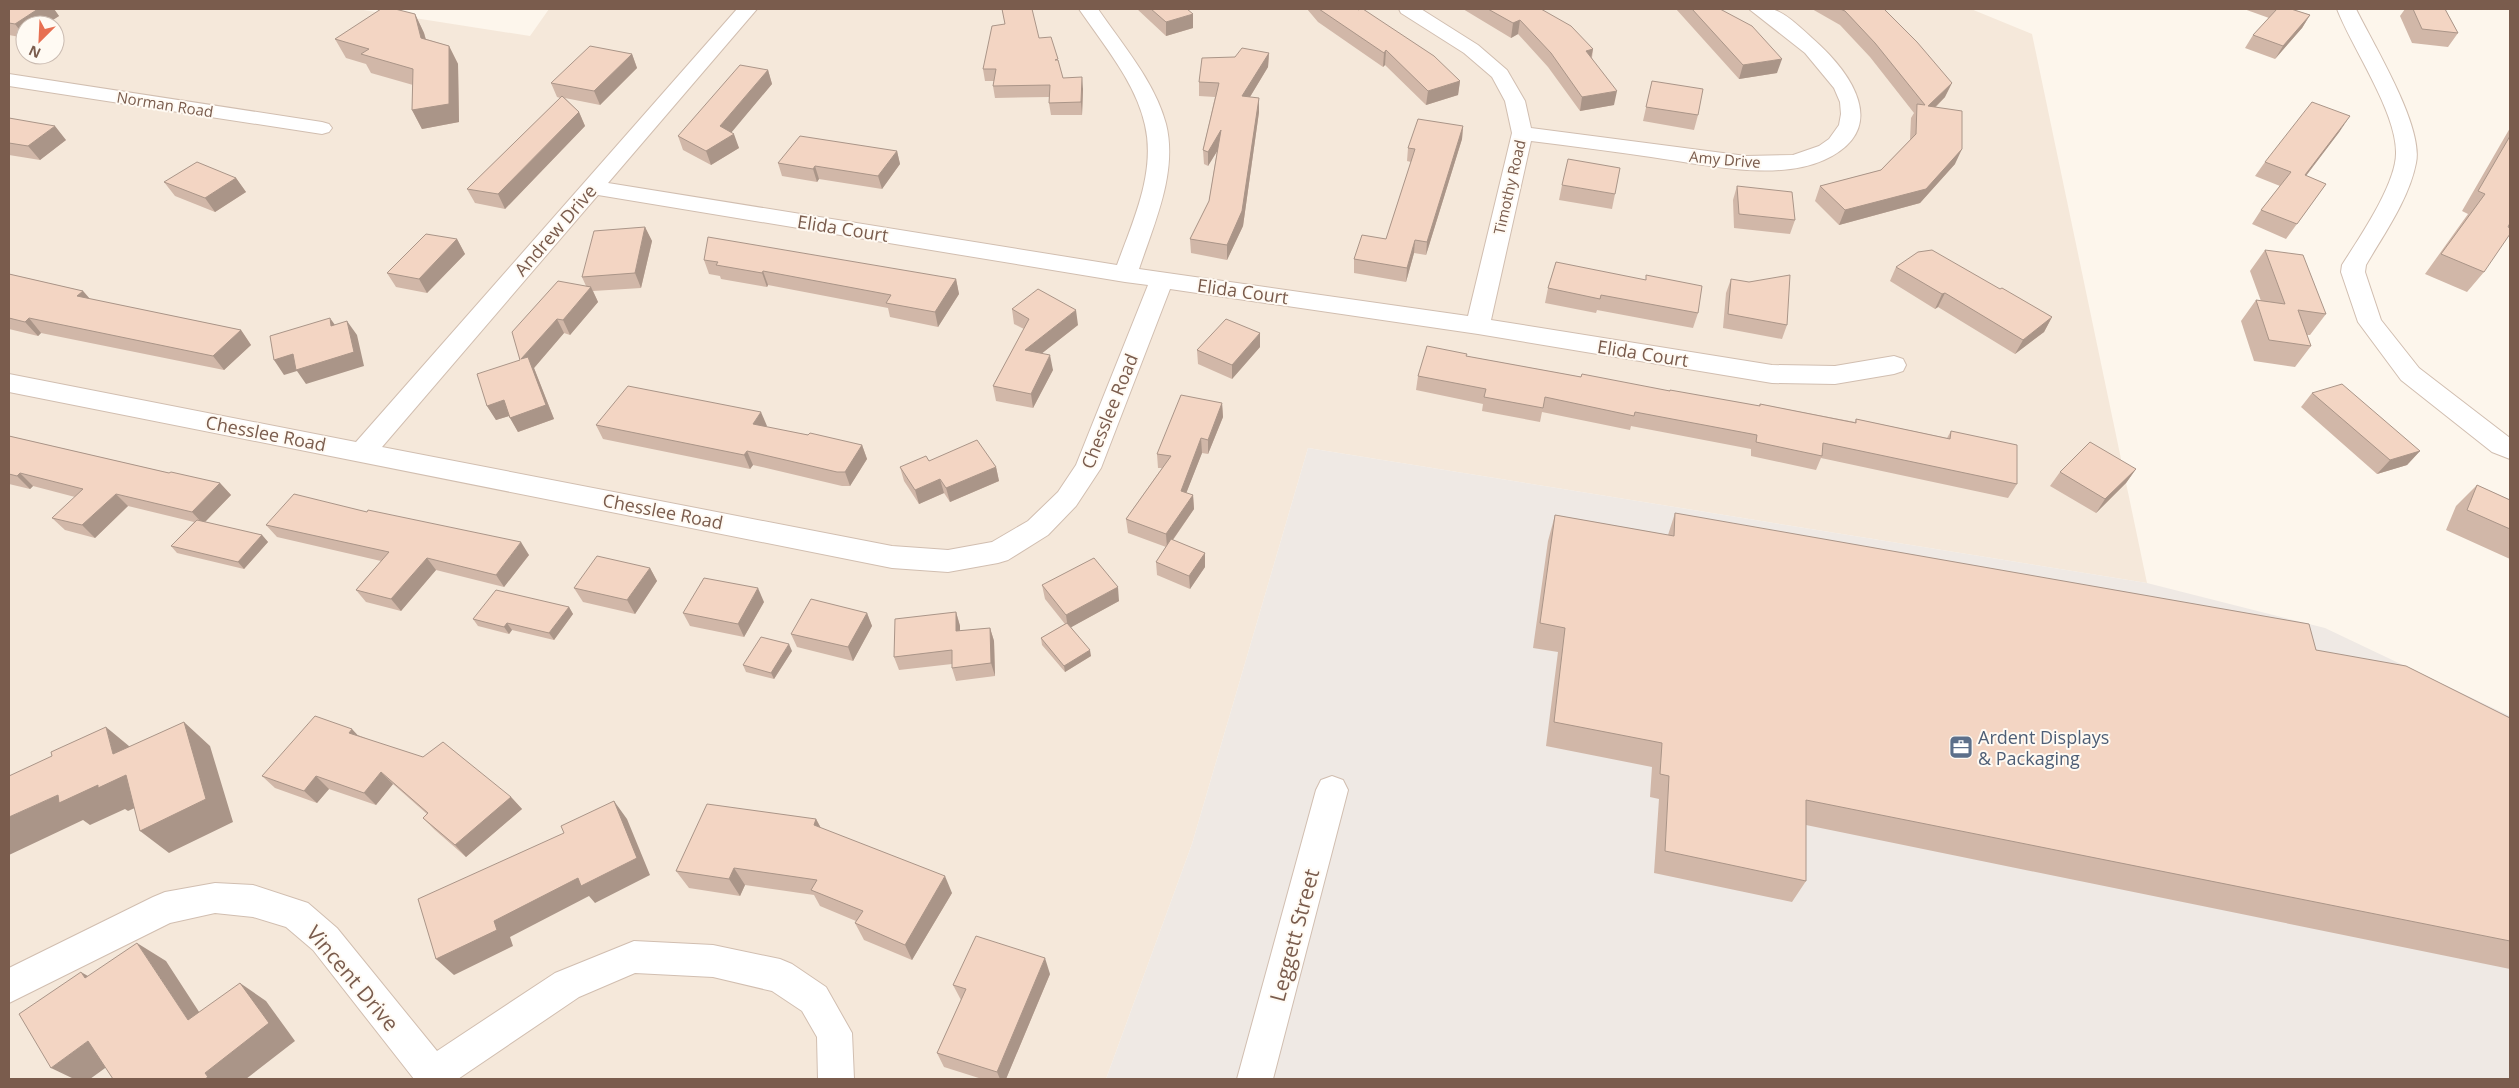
<svg xmlns="http://www.w3.org/2000/svg" width="2519" height="1088" viewBox="0 0 2519 1088" font-family="'Open Sans',sans-serif">
  <rect width="100%" height="100%" fill="#fdf6ec"/>
  <!-- residential -->
  <path fill="#f5e8da" fill-rule="evenodd" d="M9,9H357L530,36L549,9H1971L2032,34L2147,583L1308,448L1192,844L1106,1079H9ZM25,25H55V55H25Z"/>
  <!-- industrial -->
  <path fill="#efe9e4" d="M1308,448L2147,583L2325,628L2510,716V1079H1106L1192,844Z"/>
  <g fill="none" stroke-linecap="round" stroke-linejoin="round">
    <!-- street casing -->
    <g stroke="#d1beb0" stroke-width="2">
      <path id="street" d="M737,9H757L608,183L1117,265C1133,221 1156,172 1145,125C1136,83 1103,44 1079,9H1098C1122,44 1155,82 1166,124C1178,172 1154,224 1139,269L1468,316L1512,133L1505,101L1492,77L1464,53L1401,13L1399,9H1421L1478,45L1507,70L1525,101L1531,128L1746,156L1793,155L1819,146L1829,139L1839,125L1841,114L1840,102L1834,88L1805,53L1749,9C1756,9 1766,7 1772,9C1786,13 1802,29 1812,38C1851,72 1892,129 1824,160C1775,182 1702,164 1651,157C1611,151 1571,146 1531,141L1491,320L1772,365L1835,366L1894,356L1903,359L1906,365L1903,371L1894,374L1835,384L1772,383L1478,334L1170,289L1101,468L1076,506L1048,535L1008,560L998,563L948,572L892,568L9,392V374L356,442ZM598,195L1125,282L1148,285L1076,465L1058,492L1028,521L992,542L948,550L892,546L382,447Z
        M2337,9H2356C2373,44 2424,126 2416,163C2409,199 2384,234 2366,265L2365,272L2381,320L2419,368L2510,438V459L2492,452L2401,380L2358,322L2341,272L2342,265C2359,238 2397,183 2396,152C2396,111 2352,48 2337,9Z
        M9,74L322,122L329,124L332,128L329,132L322,134L9,86Z
        M1332,776L1343,780L1348,790L1273,1079H1237L1316,790L1321,780Z
        M215,883L253,885L308,903L337,928L437,1051L555,973L634,941L713,945L780,959L792,964L826,987L852,1033L854,1079H818L817,1037L802,1011L772,991L713,977L635,973L579,997L458,1079H414L313,950L286,927L253,917L215,913L170,923L9,1003V968L153,897L165,892Z"/>
    </g>
    <!-- street -->
    <use href="#street" fill="#fff" fill-rule="evenodd"/>
  </g>
  <!-- wall -->
  <path fill="#d1b7a8" d="M9,9H54L59,16L45,25H25V38L9,35Z
    M1002,9L1039,38L1063,78L1083,89L1082,115H1051L1049,103V97L995,98L993,86L994,81H985L983,69L1005,24Z
    M1137,9H1187L1193,28L1166,36Z
    M1307,9H1357L1460,81L1458,95L1426,105L1385,65L1383,67L1318,22Z
    M1463,9H1541L1593,49L1592,58L1614,105L1580,111L1548,67L1518,34L1511,38Z
    M1676,9H1720L1777,73L1739,79Z
    M1812,9H1884L1945,97L1936,107L1955,164L1920,203L1839,225L1815,201L1820,186L1881,170L1910,140L1911,118L1914,113L1870,57L1840,25Z
    M2244,9H2292L2310,15L2302,28L2275,59L2245,48L2253,35L2269,18Z
    M2405,9H2445L2458,33L2448,47L2412,43L2400,16Z
    M415,14L424,33L426,39L449,46L458,64L459,122L422,129L412,110L413,85L371,73L366,64L346,58L335,39Z
    M1269,53L1268,67L1250,97L1259,112L1243,226L1227,260L1191,253L1190,239L1209,201L1217,151L1208,166L1204,164L1203,150L1215,97L1199,96V82L1235,57Z
    M632,54L637,68L600,105L565,98L579,112L585,126L505,209L475,203L467,189L560,98L557,97L551,83Z
    M768,70L772,84L731,132L739,148L711,165L683,150L678,136Z
    M1652,81L1698,115L1694,130L1643,121Z
    M9,118L66,140L40,160L9,155Z
    M1463,126L1462,139L1426,255L1414,253L1406,282L1354,273V259L1386,239L1411,162L1407,161L1408,148Z
    M2510,128V223L2484,272L2467,292L2425,274L2468,214L2462,211Z
    M2340,131L2306,176L2326,184L2286,239L2252,224L2261,210L2280,186L2255,176L2265,162Z
    M897,151L900,164L882,189L819,179L817,182L782,176L778,163Z
    M236,178L246,192L215,212L175,196L164,182Z
    M1562,185L1615,194L1612,209L1559,200Z
    M1737,186L1795,220L1790,234L1734,228L1733,200Z
    M645,227L652,241L641,288L593,291L598,302L570,335L564,333L534,368L554,419L518,432L509,416L496,420L487,406L520,360L586,286L582,277Z
    M457,239L465,254L427,293L396,287L387,273Z
    M2265,250L2326,314L2310,335H2307L2311,346L2295,367L2254,361L2241,321L2256,300L2261,301L2250,271Z
    M704,260L956,279L959,294L938,327L890,317L888,308L768,285L767,287L721,279L720,276L709,274Z
    M1556,262L1698,313L1693,328L1597,310L1596,313L1545,303L1548,288Z
    M1896,267L2000,289L2052,317L2044,332L2015,354L1938,307L1935,309L1890,281Z
    M9,274L83,291L90,299L241,330L251,345L224,370L41,333L38,336L9,329Z
    M1731,279L1787,325L1782,339L1723,328L1726,293Z
    M1012,309L1078,325L1041,354L1053,370L1033,408L996,401L993,386L1024,329L1014,324Z
    M1260,347L1232,379L1198,364L1197,350Z
    M1466,356L1581,377L1759,406L1760,404L1855,422L1856,419L1947,438L1951,431L2017,484L2008,498L1821,458L1816,470L1751,456V449L1631,426L1630,430L1542,412L1540,422L1482,411L1483,404L1416,390L1418,376Z
    M2312,393L2420,451L2407,465L2377,474L2301,407Z
    M1222,403L1223,417L1208,454L1202,453L1186,493L1193,495L1194,509L1173,540L1205,553V567L1190,589L1157,575L1156,562L1166,547L1128,533L1126,519L1162,468H1158L1157,454Z
    M596,425L767,426L766,427L862,445L867,459L850,486H842L753,465L750,469L603,439Z
    M9,436L169,473L220,483L231,495L205,522L262,535L268,542L244,569L177,553L171,546L194,522L128,506L95,538L65,530L52,518L75,497L33,486L30,489L9,484Z
    M929,461L996,467L999,481L950,502L944,493L919,504L904,481L900,467Z
    M2136,469L2126,483L2096,513L2050,486L2060,472Z
    M2477,485L2510,500V559L2446,530L2456,506Z
    M367,512L529,555L504,587L436,570L401,611L366,602L356,590L381,561L277,537L266,525Z
    M1675,513L2316,650L2510,718V969L1806,825V881L1792,902L1654,873L1659,799L1650,797L1652,767L1546,746L1558,652L1533,648L1548,541L1555,515L1668,535Z
    M650,568L657,581L635,614L583,602L574,588Z
    M1042,585L1119,601L1071,627L1091,656L1065,672L1042,645L1041,638L1065,624L1045,599Z
    M764,602L744,637L690,626L683,613Z
    M569,607L573,614L554,640L512,630L509,634L478,626L473,619Z
    M956,612L960,626V631L990,628L994,641L995,676L956,681L952,668V664L899,670L894,657Z
    M867,613L872,626L853,661L797,647L791,634Z
    M792,651L774,679L746,672L743,665Z
    M358,735L511,797L522,809L466,857L435,830L423,818L427,814L393,784L376,805L329,789L317,803L275,788L262,776Z
    M816,819L821,828L952,893L912,960L864,940L855,923L856,921L820,906L814,895L745,885L740,896L689,888L676,871Z
    M1050,974L1006,1079H982L944,1067L937,1053L961,1000L953,985Z"/>
  <!-- shaded-wall -->
  <path fill="#aa9588" d="M38,9H54L59,16L45,25H25V37L15,24Z
    M415,14L424,33L430,57L421,38Z
    M1193,14V28L1166,36V22Z
    M2310,15L2302,28L2275,59L2283,46Z
    M1520,20L1518,34L1511,38L1513,23Z
    M449,46L458,64L459,122L422,129L412,110Z
    M1593,49L1590,63L1586,51Z
    M1386,50L1385,65L1383,67L1384,53Z
    M1269,53L1268,67L1242,110V96Z
    M632,54L637,68L600,105L594,91Z
    M1782,59L1777,73L1739,79L1743,65Z
    M768,70L772,84L726,139L734,134L739,148L711,165L706,151L720,126Z
    M1082,77L1083,89L1082,115L1081,102Z
    M1460,81L1458,95L1426,105L1428,91Z
    M1952,83L1945,97L1922,120L1928,106Z
    M1617,91L1614,105L1580,111L1582,97Z
    M1259,98V112L1243,226L1227,260V245Z
    M579,112L585,126L505,209L498,194Z
    M2350,116L2340,131L2295,190L2305,175Z
    M55,126L66,140L40,160L28,146Z
    M1463,126L1462,139L1426,255L1427,242Z
    M1221,130V145L1208,166V152Z
    M1962,149L1955,164L1920,203L1839,225L1845,210Z
    M897,151L900,164L882,189L878,176Z
    M815,166L819,179L817,182L813,169Z
    M236,178L246,192L215,212L205,198Z
    M645,227L652,241L641,288L635,273Z
    M457,239L465,254L427,293L419,279Z
    M1415,240L1414,253L1406,282L1407,268Z
    M763,271L768,285L767,287L762,273Z
    M956,279L959,294L938,327L935,312Z
    M591,287L598,302L570,335L563,320Z
    M83,291L95,305L77,296Z
    M1945,293L1938,307L1935,309L1942,294Z
    M1076,310L1078,325L1027,365L1025,350Z
    M2052,317L2044,332L2015,354L2023,340Z
    M29,318L41,333L38,336L25,322Z
    M330,318L340,332L331,326Z
    M557,319L564,333L534,368L554,419L518,432L510,418L521,359Z
    M347,321L357,335L364,366L306,384L297,371L284,375L274,360Z
    M241,330L251,345L224,370L213,356Z
    M1260,333V347L1232,379V365Z
    M1050,355L1053,370L1033,408L1031,394Z
    M504,400L512,415L496,420L487,406Z
    M1222,403L1223,417L1208,454V440Z
    M761,412L767,426L758,438L753,424Z
    M1201,438L1202,453L1182,504L1181,491Z
    M862,445L867,459L850,486L845,472Z
    M747,451L753,465L750,469L744,455Z
    M2420,451L2407,465L2377,474L2390,460Z
    M996,467L999,481L950,502L946,488Z
    M2136,469L2126,483L2096,513L2105,499Z
    M20,473L33,486L30,489L17,476Z
    M940,479L944,493L919,504L915,490Z
    M220,483L231,495L203,524L192,512Z
    M116,494L128,506L95,538L82,525Z
    M1193,495L1194,509L1167,548L1166,534Z
    M262,535L268,542L244,569L238,562Z
    M521,542L529,555L504,587L496,575Z
    M1205,553V567L1190,589L1189,576Z
    M427,558L436,570L401,611L391,599Z
    M650,568L657,581L635,614L627,600Z
    M1118,587L1119,601L1068,629L1066,615Z
    M758,588L764,602L744,637L738,624Z
    M569,607L573,614L554,640L549,633Z
    M956,612L960,626V645L956,631Z
    M867,613L872,626L853,661L848,647Z
    M507,623L512,630L509,634L504,627Z
    M990,628L994,641L995,676L991,663Z
    M789,644L792,651L774,679L771,673Z
    M1090,650L1091,656L1065,672L1064,666Z
    M184,722L210,746L233,822L169,853L140,831Z
    M106,727L135,751L113,754Z
    M352,729L364,742L349,733Z
    M381,772L393,784L376,805L364,793Z
    M126,775L155,799L128,811L125,809L90,825L83,820L9,855V817L58,795L98,785Z
    M316,776L329,789L317,803L304,791Z
    M511,797L522,809L466,857L455,845Z
    M614,801L627,819L650,875L595,903L589,896L510,937L513,946L454,975L436,959L494,921Z
    M816,819L825,836L814,825Z
    M734,868L745,885L740,896L729,879Z
    M945,876L952,893L912,960L905,945Z
    M137,943L166,961L216,1038L188,1020Z
    M1045,958L1050,974L1006,1079H1000L997,1072Z
    M81,972L112,990L85,978Z
    M240,983L266,1001L295,1041L246,1079H205V1073Z
    M88,1041L119,1058L90,1079H74L51,1068Z"/>
  <!-- building -->
  <path fill="#f3d5c3" stroke="#aa9588" d="M9,9H38L15,24L9,23Z
    M381,9H395L415,14L421,38L449,46V104L412,110L413,69L361,54L369,49L335,39Z
    M1002,9H1032L1039,38L1051,37L1058,59L1055,60H1058L1063,78L1082,77L1081,102L1049,103L1050,85L993,86L996,69H983L992,26L1005,24Z
    M1151,9H1187L1193,14L1166,22Z
    M1319,9H1357L1358,10L1360,9H1363L1434,56L1460,81L1428,91L1386,50L1384,53Z
    M1488,9H1541L1571,26L1593,49L1586,51L1617,91L1582,97L1551,53L1520,20L1513,23Z
    M1692,9H1720L1752,26L1782,59L1743,65Z
    M1840,9H1884L1917,42L1952,83L1928,106L1962,111V149L1926,189L1845,210L1820,186L1881,170L1916,134L1917,104L1925,105L1875,43L1845,11Z
    M2277,9H2291L2310,15L2283,46L2253,35Z
    M2413,9H2445L2458,33L2422,29Z
    M590,46L632,54L594,91L551,83Z
    M1242,48L1269,53L1242,96L1259,98L1242,211L1227,245L1190,239L1209,201L1221,130L1208,152L1203,150L1219,83L1199,82L1202,58L1235,57Z
    M740,65L768,70L720,126L734,134L706,151L678,136Z
    M1652,81L1703,89L1698,115L1646,107Z
    M562,96L579,112L498,194L467,189Z
    M2312,102L2350,116L2305,175L2326,184L2297,224L2261,210L2291,172L2265,162Z
    M9,118L55,126L28,146L9,143Z
    M1418,119L1463,126L1427,242L1415,240L1407,268L1354,259L1362,235L1386,239L1415,149L1408,148Z
    M800,136L897,151L878,176L815,166L813,169L778,163Z
    M2510,136V223L2508,227L2510,228V234L2484,272L2441,254L2485,194L2478,191Z
    M1568,159L1620,168L1615,194L1562,185Z
    M197,162L236,178L205,198L164,182Z
    M1737,186L1792,192L1795,220L1739,214Z
    M645,227L635,273L582,277L594,231Z
    M426,234L457,239L419,279L387,273Z
    M708,237L956,279L935,312L886,303L891,295L763,271L762,273L716,265L718,262L704,260Z
    M1932,250L2000,289L2002,288L2052,317L2023,340L1945,293L1942,294L1896,267L1918,252Z
    M2265,250L2303,255L2326,314L2298,310L2311,346L2269,340L2256,300L2285,304Z
    M1556,262L1646,280V275L1702,286L1698,313L1601,295L1600,299L1548,288Z
    M9,274L83,291L77,296L241,330L213,356L29,318L25,322L9,318Z
    M1790,275L1787,325L1728,314L1731,279L1749,282Z
    M558,281L591,287L563,320L557,319L521,359L528,357L546,405L510,418L504,400L487,406L477,374L520,360L512,332Z
    M1038,289L1076,310L1025,350L1050,355L1031,394L993,386L1029,319L1012,309Z
    M330,318L331,326L347,321L354,352L296,370L293,354L274,360L270,336Z
    M1226,319L1260,333L1232,365L1197,350Z
    M1427,346L1467,354L1466,356L1581,377L1582,374L1670,391V390L1760,406V404L1856,423V419L1950,439L1951,431L2017,445V484L1823,443L1822,456L1756,442L1757,435L1635,412L1634,416L1545,397L1543,408L1484,397L1486,389L1418,376Z
    M2342,384L2420,451L2390,460L2312,393Z
    M628,386L761,412L753,424L808,435L810,433L862,445L845,472H837L747,451L744,455L596,425Z
    M1181,395L1222,403L1208,440L1201,438L1181,491L1193,495L1166,534L1126,519L1171,456L1157,454Z
    M9,436L169,473L171,472L220,483L192,512L116,494L82,525L52,518L83,489L20,473L17,476L9,474Z
    M977,440L996,467L946,488L940,479L915,490L900,467L926,456L929,461Z
    M2090,442L2136,469L2105,499L2060,472Z
    M2477,485L2510,500V529L2467,510Z
    M294,494L367,512L368,510L521,542L496,575L427,558L391,599L356,590L389,552L266,525Z
    M1675,513L2309,624L2316,650L2406,666L2510,718V941L1806,800V881L1665,851L1669,776L1660,774L1662,743L1554,722L1565,628L1540,623L1555,515L1674,536Z
    M197,520L262,535L238,562L171,546Z
    M1171,539L1205,553L1189,576L1156,562Z
    M597,556L650,568L627,600L574,588Z
    M1094,558L1118,587L1066,615L1042,585Z
    M704,578L758,588L738,624L683,613Z
    M496,590L569,607L549,633L507,623L504,627L473,619Z
    M811,599L867,613L848,647L791,634Z
    M956,612V631L990,628L991,663L952,668V650L894,657L895,619Z
    M1067,623L1090,650L1064,666L1041,638Z
    M761,637L789,644L771,673L743,665Z
    M315,716L352,729L349,733L423,757L443,742L511,797L455,845L423,818L428,813L381,772L364,793L316,776L304,791L262,776Z
    M184,722L206,799L140,831L126,775L98,788V785L59,803L58,795L9,817V776L52,756L51,752L106,727L113,754Z
    M614,801L637,858L581,886L578,878L494,921L497,930L436,959L418,899L564,833L561,826Z
    M707,804L816,819L814,825L945,876L905,945L855,923L863,911L811,890L817,880L734,868L729,879L676,871Z
    M976,936L1045,958L997,1072L937,1053L966,989L953,985Z
    M137,943L188,1020L240,983L269,1023L205,1073L208,1077L205,1079H113L88,1041L51,1068L19,1014L81,972L85,978Z"/>
  <!-- icons -->
  <defs>
    <g id="office-square" transform="scale(1.25)"><rect x="-9" y="-9" width="18" height="18" rx="4" fill="#5c6f8a" stroke="#fffaf3"/><path d="M-6-3h4V-5.5h4V-3h4V5H-6ZM-1-4.5V-3h2v-1.5ZM-6 0V1H6V0Z" fill="#fff"/></g>
  </defs>
  <g fill-rule="evenodd">
    <use href="#office-square" x="1961" y="747"/>
  </g>
  <g text-anchor="middle" dominant-baseline="central" stroke-width="4" stroke-linejoin="round" paint-order="stroke">
    <!-- far-street labels -->
    <g font-size="15" fill="#7a5c4d" stroke="#fffaf3">
      <text transform="translate(165 104) rotate(9)">Norman Road</text>
      <text transform="translate(1725 159) rotate(5)">Amy Drive</text>
      <text transform="translate(1509 187) rotate(-77)">Timothy Road</text>
    </g>
    <!-- street labels -->
    <g font-size="18" fill="#7a5c4d" stroke="#fffaf3">
      <text transform="translate(843 228) rotate(9)">Elida Court</text>
      <text transform="translate(555 230) rotate(-49)">Andrew Drive</text>
      <text transform="translate(1243 291) rotate(8)">Elida Court</text>
      <text transform="translate(1643 353) rotate(9)">Elida Court</text>
      <text transform="translate(1109 411) rotate(-68)">Chesslee Road</text>
      <text transform="translate(266 433) rotate(11)">Chesslee Road</text>
      <text transform="translate(663 511) rotate(11)">Chesslee Road</text>
    </g>
    <!-- service labels -->
    <g font-size="18" fill="#4e5e75" stroke="#fffaf3" text-anchor="start">
      <text x="1978" y="737">Ardent Displays<tspan x="1978" dy="21">&amp; Packaging</tspan></text>
    </g>
    <!-- near-street labels -->
    <g font-size="21" fill="#7a5c4d" stroke="#fffaf3">
      <text transform="translate(1294 935) rotate(-75)">Leggett Street</text>
      <text transform="translate(353 978) rotate(50)">Vincent Drive</text>
    </g>
  </g>
  <!-- border -->
  <rect width="2519" height="1088" fill="none" stroke="#7a5c4d" stroke-width="20"/>
  <!-- north arrow -->
  <g transform="translate(40 40) rotate(204)"><circle r="24" fill="#fffaf3" stroke="#cabbb1"/>
  <path d="M0-4L9 19L0 12L-9 19Z" fill="#e76f51"/>
  <text y="-8" font-size="14" font-weight="bold" text-anchor="middle" fill="#7a5c4d">N</text>
  </g>
</svg>
